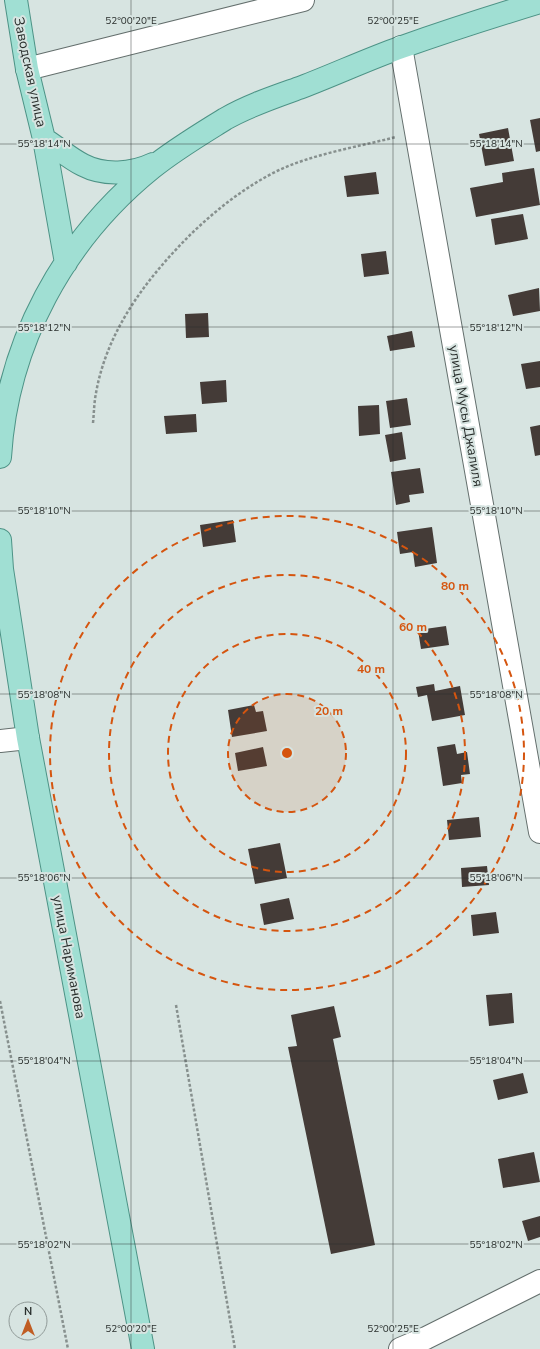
<svg xmlns="http://www.w3.org/2000/svg" width="540" height="1349" viewBox="0 0 540 1349" font-family="'Nunito Sans',sans-serif">
  <rect width="100%" height="100%" fill="#d7e4e1"/>
  <!-- building -->
  <path fill="#443b37" d="M540,118V151L536,152L530,120Z
    M508,128L514,161L485,166L479,134Z
    M534,168L540,205L476,217L470,188L503,182L502,173Z
    M376,172L379,194L347,197L344,176Z
    M523,214L528,239L495,245L491,219Z
    M386,251L389,274L364,277L361,254Z
    M539,288L540,311L513,316L508,295Z
    M208,313L209,337L186,338L185,314Z
    M412,331L415,347L390,351L387,336Z
    M540,361V387L526,389L521,364Z
    M226,380L227,402L202,404L200,382Z
    M407,398L411,425L390,428L386,401Z
    M379,405L380,434L359,436L358,406Z
    M196,414L197,432L166,434L164,416Z
    M540,425V455L535,456L530,427Z
    M402,432L406,459L390,462L385,435Z
    M420,468L424,493L409,495L410,502L396,505L391,472Z
    M233,520L236,542L203,547L200,525Z
    M432,527L437,563L415,567L413,552L400,554L397,532Z
    M446,626L449,645L421,649L418,630Z
    M434,684L435,691L460,686L465,715L432,721L427,695L418,697L416,687Z
    M254,705L256,712L263,711L267,731L232,737L228,710Z
    M455,744L457,754L467,752L470,774L461,775L462,783L443,786L437,747Z
    M263,747L267,766L238,771L235,753Z
    M479,817L481,837L449,840L447,820Z
    M280,843L287,878L255,884L248,849Z
    M487,866L489,885L462,887L461,868Z
    M289,898L294,919L264,925L260,904Z
    M496,912L499,933L473,936L471,915Z
    M512,993L514,1023L489,1026L486,995Z
    M334,1006L341,1037L333,1039L375,1245L331,1254L288,1047L297,1046L291,1015Z
    M523,1073L528,1093L498,1100L493,1080Z
    M534,1152L540,1182L503,1188L498,1159Z
    M540,1216V1237L528,1241L522,1221Z"/>
  <g fill="none" stroke-linecap="round" stroke-linejoin="round">
    <!-- minor casing -->
    <g stroke="#646f6d" stroke-width="24">
      <path id="minor" d="M401,47L540,832
        M27,69L303,0
        M0,741L28,738
        M400,1349L426,1338L540,1281"/>
    </g>
    <!-- major casing -->
    <g stroke="#4d9386" stroke-width="24">
      <path id="major" d="M16,0L27,69L44,139L66,263
        M44,139C57,147 69,158 83,165C104,176 132,174 153,164
        M0,457C7,343 64,239 152,168C174,150 201,134 225,119C249,105 277,96 302,87C336,74 368,59 402,47C447,31 494,16 540,2
        M0,540L2,569L28,738L143,1349"/>
    </g>
    <!-- path -->
    <path stroke="#87908e" stroke-width="2.5" stroke-dasharray="3 2" stroke-linecap="butt" d="M93,423C94,413 94,403 96,393C107,330 147,278 191,234C217,209 245,187 277,171C313,154 357,147 396,137
      M0,1001L68,1349
      M176,1005L235,1349"/>
    <!-- minor -->
    <use href="#minor" stroke="#fff" stroke-width="22"/>
    <!-- major -->
    <use href="#major" stroke="#a0dfd3" stroke-width="22"/>
  </g>
  <!-- ticks -->
  <path fill="none" stroke="#292e2c" stroke-width="1" stroke-opacity="0.45" d="M131,0V1349M393,0V1349M0,144H540M0,327H540M0,511H540M0,694H540M0,878H540M0,1061H540M0,1244H540"/>
  <!-- distance rings -->
  <circle cx="287" cy="753" r="59" fill="#d5550f" fill-opacity=".12"/>
  <g fill="none" stroke="#d5550f" stroke-width="2" stroke-dasharray="7 5">
    <circle cx="287" cy="753" r="59"/>
    <circle cx="287" cy="753" r="119"/>
    <circle cx="287" cy="753" r="178"/>
    <circle cx="287" cy="753" r="237"/>
  </g>
  <g text-anchor="middle" dominant-baseline="central" stroke-width="4" stroke-linejoin="round" paint-order="stroke">
    <!-- street labels -->
    <g font-size="14" fill="#292e2c" stroke="#d7e4e1">
      <text transform="translate(30 72) rotate(78)">Заводская улица</text>
      <text transform="translate(466 416) rotate(80)">улица Мусы Джалиля</text>
      <text transform="translate(69 957) rotate(79)">улица Нариманова</text>
    </g>
  </g>
  <g font-size="10" text-anchor="middle" fill="#292e2c" stroke="#d7e4e1" stroke-width="4" stroke-linejoin="round" paint-order="stroke">
    <text x="131" y="24">52°00'20"E</text>
    <text x="393" y="24">52°00'25"E</text>
    <text x="44" y="147">55°18'14"N</text>
    <text x="496" y="147">55°18'14"N</text>
    <text x="44" y="331">55°18'12"N</text>
    <text x="496" y="331">55°18'12"N</text>
    <text x="44" y="514">55°18'10"N</text>
    <text x="496" y="514">55°18'10"N</text>
    <text x="44" y="698">55°18'08"N</text>
    <text x="496" y="698">55°18'08"N</text>
    <text x="44" y="881">55°18'06"N</text>
    <text x="496" y="881">55°18'06"N</text>
    <text x="44" y="1064">55°18'04"N</text>
    <text x="496" y="1064">55°18'04"N</text>
    <text x="44" y="1248">55°18'02"N</text>
    <text x="496" y="1248">55°18'02"N</text>
    <text x="131" y="1332">52°00'20"E</text>
    <text x="393" y="1332">52°00'25"E</text>
  </g>
  <circle cx="287" cy="753" r="6" fill="#d5550f" stroke="#d7e4e1" stroke-width="2"/>
  <g font-size="12" text-anchor="middle" font-weight="bold" fill="#d5550f" stroke="#d7e4e1" stroke-width="4" stroke-linejoin="round" paint-order="stroke">
    <text x="455" y="590">80 m</text>
    <text x="413" y="631">60 m</text>
    <text x="371" y="673">40 m</text>
    <text x="329" y="715">20 m</text>
  </g>
  <!-- north arrow -->
  <g transform="translate(28 1321)"><circle r="19" fill="#d7e4e1" stroke="#919b99"/>
  <path d="M0-3L7 15L0 10L-7 15Z" fill="#c05d23"/>
  <text y="-6" font-size="11" font-weight="bold" text-anchor="middle" fill="#292e2c">N</text>
  </g>
</svg>
